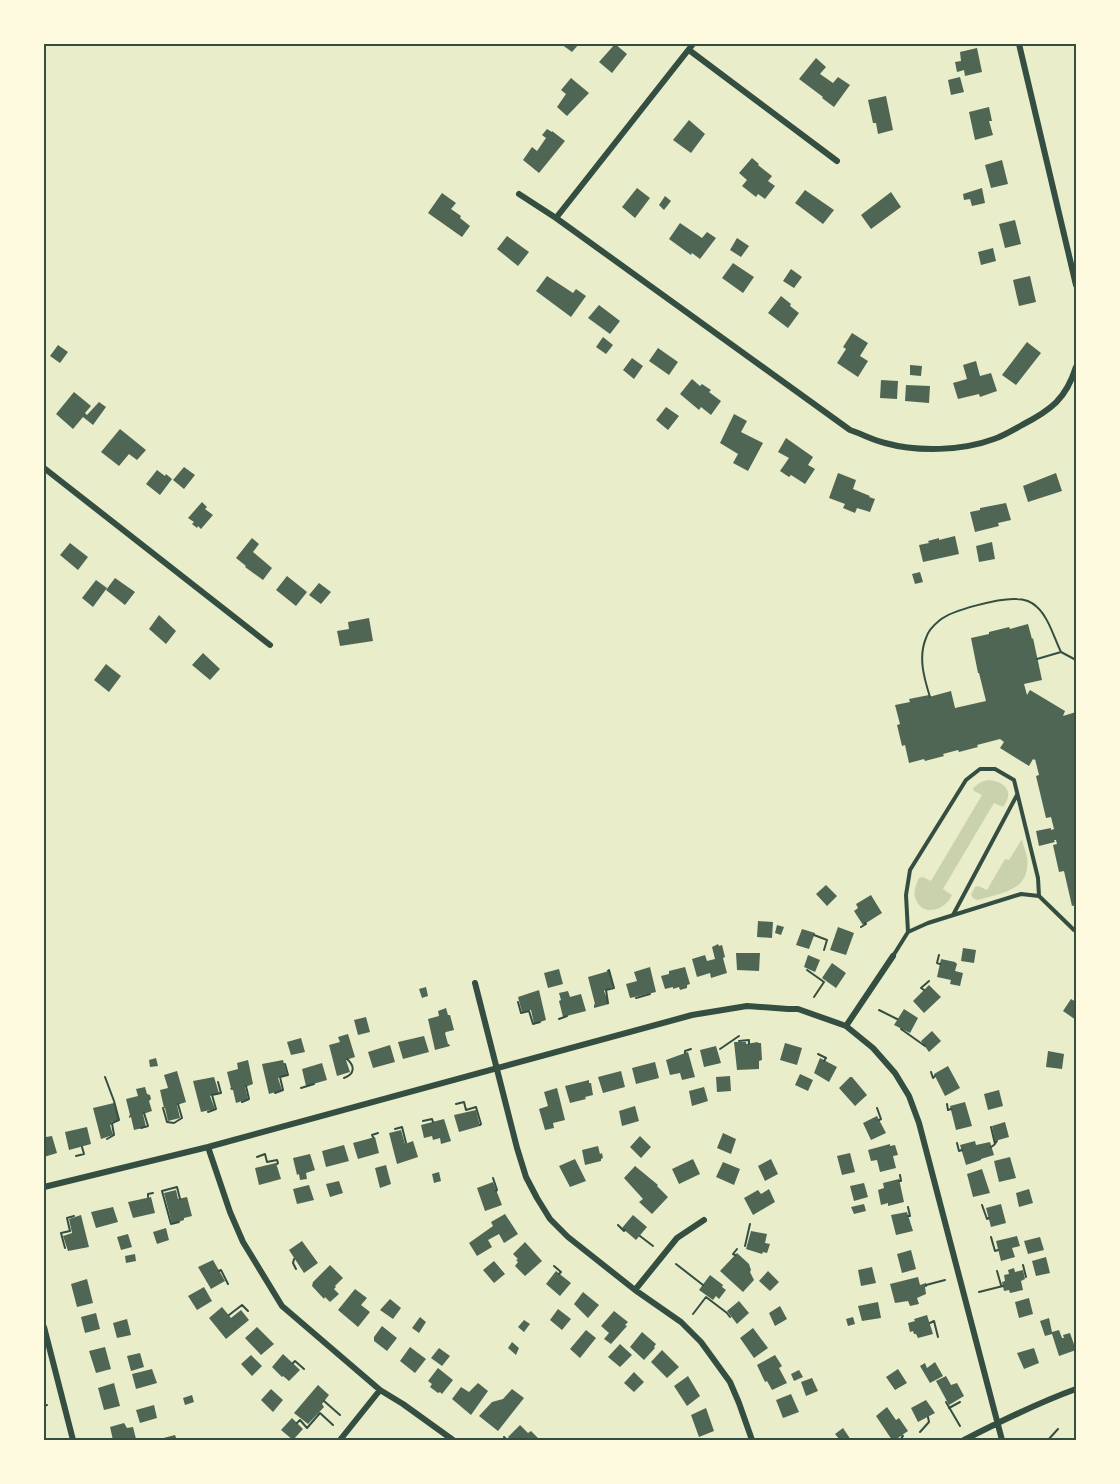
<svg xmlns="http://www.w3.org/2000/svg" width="1120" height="1484" viewBox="0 0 1120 1484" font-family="Poppins,sans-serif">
  <rect width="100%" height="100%" fill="#e9edc9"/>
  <!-- green -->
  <path fill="#cad2ad" d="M988,780C1005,781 1015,792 1003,807L994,803L943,889L952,895C945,911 921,918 915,897C913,891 917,883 919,878L923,877L931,881L982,795L974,791L973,788L981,782Z
    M1022,839C1023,845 1026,852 1027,858C1031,891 1001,893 978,900L974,899L971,895L975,887L978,886L987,890L1005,859L1009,860Z"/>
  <!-- building -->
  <path fill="#4f6655" d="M561,44H579L572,52Z
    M615,44L627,54L612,73L599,62Z
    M977,48L982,72L965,76L964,70L957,72L955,62L961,61L960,52Z
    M816,58L826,67L820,74L833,83L838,77L850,85L834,107L822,98L823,97L799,79Z
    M960,77L964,92L951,95L948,80Z
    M571,78L589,93L567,116L557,107L566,94L561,90Z
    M886,96L893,130L878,134L876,123H873L868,100Z
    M989,107L992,121H989L993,135L975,140L969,112Z
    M689,120L705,134L691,153L673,140Z
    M547,129L552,132V131L565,141L539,173L523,160L532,147L537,151L546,138L542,135Z
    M752,158L759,164L758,165L772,176L768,181L775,186L765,199L758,194L756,197L742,186L747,180L739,173Z
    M1002,160L1008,184L991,188L985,165Z
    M637,188L650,198L635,218L622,207Z
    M982,188L985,203L972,206L970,199L964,200L963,194Z
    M805,190L834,210L823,224L795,203Z
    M891,192L901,207L871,229L861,215Z
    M442,193L456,203L451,209L461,216L460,218L470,226L462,237L428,213Z
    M665,196L671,201L664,210L659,205Z
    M1015,220L1021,244L1005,248L999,224Z
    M680,223L702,238L707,232L716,238L700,259L692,253L691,255L669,239Z
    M507,236L529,252L518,266L497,249Z
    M737,238L749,246L741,257L730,250Z
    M993,248L996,261L981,265L978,252Z
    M733,263L754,277L743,293L722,278Z
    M791,269L802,277L794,288L783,281Z
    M547,276L573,293L576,289L586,296L571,317L536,291Z
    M1030,276L1036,302L1019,306L1013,280Z
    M781,296L791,304L790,306L799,313L788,328L768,313Z
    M599,305L620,321L610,334L588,318Z
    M852,333L868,343L860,356L868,361L858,377L837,363L846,349L843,347Z
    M603,337L613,345L606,354L596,347Z
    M1027,342L1041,353L1016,385L1002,375Z
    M58,345L68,352L60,363L50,356Z
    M658,348L678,362L669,375L649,361Z
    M632,358L643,366L634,379L623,370Z
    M976,361L980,376L991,373L997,391L980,397L979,394L958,399L953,383L967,379L963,365Z
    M910,365L922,366L921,376L910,375Z
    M692,379L700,386L702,384L711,390L709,392L721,401L711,415L701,407L699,410L680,394Z
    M881,380L898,381L897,399L880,398Z
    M906,385L930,386L929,403L905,401Z
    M74,392L91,406L85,413L87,415L99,402L106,407L93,425L83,417L73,429L56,414Z
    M666,407L679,416L668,430L656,420Z
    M734,414L747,421L741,432L763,443L748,471L733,463L738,454L720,443Z
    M120,429L146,450L137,460L129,454L119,466L101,452Z
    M786,438L813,457L808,465L815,469L805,484L791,475L789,477L780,471L789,458L778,452Z
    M184,467L195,475L184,489L173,480Z
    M157,470L165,476L166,474L172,479L160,495L146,484Z
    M838,473L856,480L853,489L870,496L869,497L875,499L870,512L857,508L855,513L843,508L845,504L829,498Z
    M1056,473L1062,491L1028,502L1023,486Z
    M202,502L207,507L205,509L213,515L201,529L198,526L197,528L192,524L194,522L188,518Z
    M1006,503L1011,520L998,523L999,526L975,532L970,512L980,510V508Z
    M955,536L959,554L923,562L919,545L929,543L928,541L939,538V540Z
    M252,538L259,544L253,552L272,568L263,580L245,567L246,566L236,558Z
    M992,542L995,559L979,562L976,546Z
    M70,543L88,557L78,570L60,555Z
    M920,572L923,582L915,584L912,574Z
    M287,576L307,592L296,606L276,590Z
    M115,578L135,592L125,605L106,590Z
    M96,580L107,588L93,607L82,598Z
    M319,583L331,592L321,604L309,595Z
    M159,615L176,631L166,644L149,629Z
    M369,618L373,641L340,646L337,631L349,629L348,622Z
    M1028,624L1032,639L1033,638L1042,680L1024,684L1027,695L1030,690L1065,711L1063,716L1076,712V905L1072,906L1064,871L1059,872L1053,845L1057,844L1056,840H1054L1055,842L1039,846L1036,831L1051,828V830L1054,829L1051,817L1046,818L1036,776L1039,775L1035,759V760L1033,759L1029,766L1000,748L1004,742L1000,739L977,745L978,747L959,752L958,750L943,754L944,756L925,761L924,759L909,763L905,745L902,746L897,725L900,724L895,705L910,702L909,699L929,695V697L951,691L955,708L986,701L979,673H978L971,638L989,634V632L1009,627L1010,629Z
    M203,653L220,669L210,680L192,665Z
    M106,664L121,676L109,692L94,680Z
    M826,885L837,896L827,906L816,894Z
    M871,895L882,913L863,925L854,911L858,908L856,904Z
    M758,921L773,922L772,938L757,937Z
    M777,925L784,927L781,935L775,933Z
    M838,927L854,933L846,955L830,950Z
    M802,929L815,933L809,949L796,945Z
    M718,944L719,946L722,945L725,957L723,958L727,973L711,978L710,973L697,977L692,959L705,955L707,961L715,959L712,947Z
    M963,948L976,950L974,963L961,961Z
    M736,953H760L759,971L737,970Z
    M808,955L820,960L815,972L804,967Z
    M941,959L955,962L957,964L955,971L963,973L960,986L950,984L951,980L937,977Z
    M832,963L846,973L836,988L822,978Z
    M650,967L656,992L630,998L626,984L637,981L634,972Z
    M685,967L690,984L687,985V988L680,990L679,987L673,989V987L665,989L661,976L669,974V971Z
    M559,969L563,984L548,988L544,973Z
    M609,971L613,987L605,990L604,991L609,1004L594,1008V1005L595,1004L588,977Z
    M929,985L941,997L924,1013L913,1001Z
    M426,987L428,996L422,998L419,989Z
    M539,990L546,1020L534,1024L531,1010L522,1012L518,997Z
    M568,991L570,997L581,994L586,1011L563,1017L559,1001L561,1000L559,993Z
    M1071,999L1076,1002V1020L1063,1011Z
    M446,1008L448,1015H450L454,1030L446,1032L445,1033L448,1044H449L450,1046L435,1050L428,1019L439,1016L438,1011Z
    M904,1009L918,1018L910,1033L894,1025Z
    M366,1017L370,1032L358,1035L354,1020Z
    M932,1031L941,1041L929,1052L921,1041Z
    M348,1034L355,1057L346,1060L350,1072L337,1076L329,1045L340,1042L338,1037Z
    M424,1036L429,1052L403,1059L398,1042Z
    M301,1038L305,1052L291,1055L287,1042Z
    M734,1042H746V1044L758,1042V1043H761L762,1060L759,1061V1069L737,1070Z
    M785,1043L802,1048L797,1065L780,1060Z
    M390,1045L395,1062L373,1068L368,1052Z
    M716,1046L721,1063L704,1067L700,1050Z
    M1048,1051L1064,1054L1062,1069L1046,1067Z
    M688,1052L695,1077L682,1080L680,1073L670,1075L666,1060Z
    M156,1058L158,1066L150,1067L149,1060Z
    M820,1058L837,1067L829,1082L814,1073Z
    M248,1060L253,1084L245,1087L248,1099L236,1103L233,1090H231L230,1088H231L227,1072L238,1069L237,1063Z
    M283,1060L287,1075L278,1078L282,1090L269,1094L262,1064Z
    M655,1062L659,1078L636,1084L632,1068Z
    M322,1063L327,1080L306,1086L302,1069Z
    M948,1066L960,1088L945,1096L934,1074Z
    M177,1071L186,1102L177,1105L180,1118L168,1121L165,1108H164L160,1090L168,1088L164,1075Z
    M621,1071L625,1087L603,1093L598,1077Z
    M800,1074L813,1080L808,1091L795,1085Z
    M730,1076L731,1091L717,1092L716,1077Z
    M214,1077L219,1093L210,1096L215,1109L201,1112L193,1081Z
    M850,1077H852L867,1095L855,1106L839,1088Z
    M589,1080V1083H591L593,1095L585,1097L586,1099L570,1103L565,1086Z
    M145,1087L147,1094L150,1095L151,1099L149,1101L152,1111L143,1114L146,1127L134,1130L131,1117L129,1118V1116L130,1115L126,1099L138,1096L136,1089Z
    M704,1087L708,1101L692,1106L689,1091Z
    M557,1088L565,1120L553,1123L554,1128L545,1130L539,1109L548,1106L544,1092Z
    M999,1090L1003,1106L988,1110L984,1094Z
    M965,1102L972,1126L956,1130L950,1106Z
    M114,1103L119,1120L111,1122V1125H110L113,1135L101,1139L93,1108Z
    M635,1106L639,1121L622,1126L619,1111Z
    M476,1110L480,1126L459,1132L454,1115Z
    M877,1116L886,1133L871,1140L863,1123Z
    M444,1119L451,1141L441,1144L440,1138L433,1140L432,1136L424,1138L421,1125Z
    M1005,1122L1009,1137L995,1141L992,1126Z
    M87,1127L91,1144L69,1150L65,1132Z
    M401,1130L405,1144L413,1141L418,1157L397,1164L389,1133Z
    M44,1131L46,1137L52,1136L57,1153L44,1157Z
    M723,1133L736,1139L731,1154L717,1148Z
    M640,1136L651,1147L641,1158L630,1147Z
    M375,1137L379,1153L358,1159L353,1143Z
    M975,1141L976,1145L990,1142L994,1155L981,1159V1160L966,1165L960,1145Z
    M890,1144V1146L895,1145L898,1155L893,1156L896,1168L880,1172L877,1160L871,1161L868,1150Z
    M344,1145L349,1161L326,1167L322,1151Z
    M598,1146L600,1154L602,1153L603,1158L601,1159V1161L585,1165L582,1150Z
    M850,1153L855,1172L842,1175L837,1156Z
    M310,1154L315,1170L306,1173L307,1179L300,1180L299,1174L297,1175L293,1158Z
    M1010,1157L1016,1178L999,1182L994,1161Z
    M575,1159L586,1181L570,1187L559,1166Z
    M693,1159L700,1174L679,1184L672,1169Z
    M771,1159L778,1174L765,1181L758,1166Z
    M723,1162L740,1169L734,1185L716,1177Z
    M276,1163L281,1179L259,1185L255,1168Z
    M386,1165L391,1184L380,1188L375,1168Z
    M635,1166L658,1185L657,1186L668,1197L652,1214L639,1202L643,1199L624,1178Z
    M982,1169L990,1193L973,1197L967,1174Z
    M439,1172L441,1181L434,1183L432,1174Z
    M899,1179L904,1202L888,1206V1203L881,1205L878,1190L884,1188L883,1183Z
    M339,1181L343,1193L330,1197L326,1184Z
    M493,1182L502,1205L485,1211L477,1188Z
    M864,1183L868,1197L854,1201L850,1186Z
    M309,1185L314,1200L297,1204L293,1189Z
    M769,1189L775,1202L753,1215L744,1198L758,1190L761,1194Z
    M1029,1189L1033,1203L1019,1207L1016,1193Z
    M176,1190L178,1199L187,1197L192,1216L184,1218V1220L172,1224L164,1193Z
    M151,1197L155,1213L133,1218L128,1202Z
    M864,1204L866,1211L854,1214L851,1207Z
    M1001,1204L1006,1223L991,1227L986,1208Z
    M113,1207L118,1222L96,1228L91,1212Z
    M907,1212L913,1231L896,1235L891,1215Z
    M505,1214L518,1234L504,1243L499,1234L488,1240L492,1247L477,1256L469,1243L493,1226L491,1222Z
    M81,1215L89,1247L68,1251L63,1236L72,1233L69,1219Z
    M633,1215L647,1227L636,1240L622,1228Z
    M166,1228L169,1240L157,1244L153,1232Z
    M751,1231L767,1234L765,1243L770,1244L767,1253L763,1252L762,1254L746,1249Z
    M128,1234L132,1247L121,1250L117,1237Z
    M1017,1236L1020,1246L1012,1248L1015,1257L1001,1261L996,1241Z
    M1040,1237L1044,1250L1028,1254L1024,1241Z
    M302,1241L318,1263L304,1273L289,1250Z
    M525,1242L542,1261L525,1276L515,1266L518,1262L516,1260L518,1259L513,1254Z
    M911,1250L916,1269L902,1273L897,1254Z
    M737,1253L749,1264L751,1270L750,1272L754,1280L743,1292L720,1271Z
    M135,1254L136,1261L126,1263L125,1256Z
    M1046,1257L1050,1273L1036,1276L1032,1261Z
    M213,1260L225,1281L211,1289L198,1267Z
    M494,1261L505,1274L494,1283L483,1270Z
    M330,1265L343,1278L335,1286L336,1287L334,1289L339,1294L330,1302L325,1297L324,1299L312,1286L313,1282Z
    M872,1267L876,1283L861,1286L858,1270Z
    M1014,1268L1015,1272L1023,1270L1025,1279L1021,1281L1023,1290L1010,1293L1009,1290L1004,1291L1002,1282L1005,1281L1004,1275L1009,1274L1008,1270Z
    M556,1271L571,1283L560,1296L546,1284Z
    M768,1271L779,1282L770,1291L759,1281Z
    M710,1275L723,1285L722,1287L726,1290L719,1299L716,1296L713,1300L699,1290Z
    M918,1277L920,1285L926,1283L927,1287H925L926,1294L917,1298L919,1304L910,1306L908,1301L895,1303L890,1284Z
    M87,1279L93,1303L77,1307L71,1284Z
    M204,1287L212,1301L197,1310L188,1296Z
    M355,1289L367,1298L361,1305L370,1312L358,1327L338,1310Z
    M583,1292L599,1305L588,1318L574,1304Z
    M1029,1298L1033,1314L1019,1318L1015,1302Z
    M390,1299L401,1308L393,1319L380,1310Z
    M739,1301L749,1313L737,1324L727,1311Z
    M878,1302L881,1318L862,1321L858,1306Z
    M780,1306L787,1319L775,1326L769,1313Z
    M222,1307L231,1318L241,1310L249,1320L226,1339L209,1318Z
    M558,1309L571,1319L562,1330L550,1320Z
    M614,1311L628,1322L625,1325L627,1326L611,1344L604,1339L609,1333L601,1326Z
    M96,1313L100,1329L85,1333L81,1317Z
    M927,1315L933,1334L918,1338L916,1334H914L913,1331L910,1332L908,1323L915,1321L914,1319Z
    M420,1317L426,1322L419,1333L412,1328Z
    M853,1317L855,1324L848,1326L846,1319Z
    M1049,1318L1052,1332L1059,1330L1062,1338H1064L1063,1335L1070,1333L1076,1350L1059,1356L1052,1334L1045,1336L1040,1321Z
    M127,1319L131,1335L117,1338L113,1323Z
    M524,1320L530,1324L524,1332L518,1327Z
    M382,1326L397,1338L387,1351L374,1341V1337Z
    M257,1327L274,1344L261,1355L245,1338Z
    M753,1328L768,1348L754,1358L740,1338Z
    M586,1330L596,1338L580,1358L570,1349Z
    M642,1332L656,1344L654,1347L655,1348L644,1360L630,1347Z
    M512,1342L519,1348L516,1355L508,1348Z
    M620,1344L632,1355L620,1367L608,1357Z
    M105,1347L111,1369L96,1373L89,1351Z
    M410,1347L426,1359L415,1373L400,1361Z
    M439,1348L450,1356L442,1366L431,1358Z
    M1034,1348L1039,1363L1024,1369L1017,1353Z
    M662,1350L679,1367L667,1378L651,1362Z
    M140,1353L144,1367L131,1371L127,1356Z
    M283,1354L300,1370L289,1381L283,1376L282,1377L272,1367Z
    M251,1355L262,1366L252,1376L241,1364Z
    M775,1355L782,1366L779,1368L787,1383L772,1390L767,1381L765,1382L757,1365Z
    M935,1362L943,1376L930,1383L920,1366L925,1363L927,1368Z
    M438,1368L453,1380L442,1394L440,1392L438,1393L430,1387L432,1384L428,1381Z
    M152,1369L157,1383L136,1389L132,1374Z
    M898,1369L907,1383L895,1390L886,1377Z
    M799,1370L803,1377L794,1381L791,1374Z
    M634,1372L644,1382L634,1392L624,1383Z
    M688,1376L700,1396L687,1406L674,1386Z
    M946,1376L951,1385L957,1383L964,1396L949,1405L936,1381Z
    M812,1378L818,1391L806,1396L801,1382Z
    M114,1383L120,1406L104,1410L98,1388Z
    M478,1383L488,1391L471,1415L452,1399L461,1387L469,1392Z
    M318,1385L329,1395L322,1404L324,1407L308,1424L294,1413Z
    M271,1389L283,1400L273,1412L261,1400Z
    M512,1389L524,1398L498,1431L479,1416L492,1402L503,1399Z
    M791,1394L799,1412L783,1418L776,1400Z
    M192,1395L194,1402L185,1405L183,1398Z
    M926,1400L935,1413L918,1422L911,1408Z
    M154,1405L157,1418L140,1423L136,1410Z
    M887,1407L896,1420L899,1418L908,1431L895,1440H892L876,1416Z
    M706,1408L714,1431L699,1437L691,1415Z
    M292,1418L303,1429L293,1440L281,1430Z
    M124,1423L127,1428L133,1427L136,1439L130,1440H113L110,1427Z
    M520,1425L528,1433L531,1431L540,1440H511L508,1437Z
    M843,1428L851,1440H840L835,1434Z
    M175,1435L177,1440H156Z"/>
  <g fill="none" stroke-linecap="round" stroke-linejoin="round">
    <!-- path -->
    <path stroke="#344e41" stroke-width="2" d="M1061,652L1076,660
      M930,697C924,678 918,657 926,638C928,631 935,624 940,620C952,610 1000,598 1016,599C1024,599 1032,602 1037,607C1049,618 1054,638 1061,652L1037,659
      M861,927L866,924L865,923
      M814,935L827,940L824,950
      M939,955L937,963L940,964
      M807,970L824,982
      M608,971L609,970L614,988L606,990L608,1003
      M924,990L921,988L929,981
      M814,997L824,982
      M636,998L650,994
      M518,1002L521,1013L529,1011L533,1024L540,1022
      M879,1010L897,1019
      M559,1019L567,1016
      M901,1029L925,1046
      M739,1041L749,1040V1044
      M720,1049L739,1036
      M685,1053V1051L691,1049
      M818,1054L826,1058L824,1061
      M931,1072L933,1078L935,1076
      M105,1077L114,1101L119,1120L112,1123L114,1135L107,1139
      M344,1078C355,1074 355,1066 347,1059
      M301,1088L314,1084
      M275,1093L283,1090L280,1077L288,1075L285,1064
      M242,1102L249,1099L246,1086
      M456,1104L464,1102L466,1110L476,1107L481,1124L480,1125
      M947,1104L948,1110L951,1109
      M163,1108L167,1122L174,1123L182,1118L178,1104
      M877,1108L881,1119L879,1120
      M208,1112L216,1109L212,1095L221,1093L218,1082
      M423,1121L432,1119L433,1122
      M991,1127L995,1144
      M141,1128L148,1126L144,1113
      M395,1129L402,1127L406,1143
      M373,1137L372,1135L378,1133
      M957,1143L959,1151L962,1150
      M991,1147L994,1145L997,1141
      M76,1156L84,1154L82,1147
      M257,1157L265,1154L267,1162L277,1160L278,1163L277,1164
      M493,1178L497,1190L496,1191
      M899,1181H901L900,1175
      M148,1197V1194L153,1193
      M982,1205L987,1219L989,1218
      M908,1207L910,1216H908
      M179,1222L171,1224L162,1191L177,1187L180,1199
      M618,1225L624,1231L625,1230
      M640,1236L653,1246
      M991,1237L995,1251L998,1250
      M745,1246L750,1224
      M65,1248L61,1233L70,1231L67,1218L74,1216
      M735,1255L733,1254L737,1249
      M294,1259L293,1263L296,1269
      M676,1264L703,1285
      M1023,1265L1026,1277
      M554,1266L561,1272L559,1274
      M219,1271L221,1270L228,1284
      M997,1271L1001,1285
      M926,1285L945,1280
      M979,1292L1003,1286
      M706,1297L727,1313L730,1317
      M693,1314L706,1297
      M229,1315L242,1305L248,1311
      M930,1323L934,1321L938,1337
      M293,1363L295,1361L304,1369
      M324,1401L340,1415
      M946,1402L960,1426
      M44,1406L47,1405
      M949,1408L960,1402
      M297,1423L300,1420L307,1428L320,1413L333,1425
      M920,1432L929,1422L928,1417
      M504,1437L507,1440
      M900,1440L903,1436H902
      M1048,1440L1058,1429"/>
    <!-- service -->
    <path stroke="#344e41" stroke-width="4" d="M953,915L1017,795
      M908,932L906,895L910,870L966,780L980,769H995L1014,780L1038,878L1039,896
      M893,956L908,932L928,923L1021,894L1039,896L1074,930L1076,931"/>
    <!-- minor -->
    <path stroke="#344e41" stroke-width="6" d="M1019,44L1076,285
      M689,50L837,161
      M519,194L556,218L850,430C862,434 873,440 885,443C917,452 962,451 994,439C1003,436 1013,430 1022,425C1051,410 1066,399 1076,367
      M556,218L693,44
      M44,468L270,645
      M475,983L517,1148L526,1177L537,1198L550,1219L568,1237L635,1290L681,1322L701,1342L730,1382L739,1403L752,1440
      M846,1026L893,956
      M208,1147L230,1212L243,1242L282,1306L380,1390L403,1404L453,1440
      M44,1187L208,1147L692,1015L747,1006L788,1009H798L846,1026L873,1048L895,1073L909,1096L919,1123L1002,1440
      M635,1290L677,1238L704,1220
      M44,1327L73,1440
      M340,1440L380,1390
      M964,1440C1001,1421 1037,1403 1076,1389"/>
  </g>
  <!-- border -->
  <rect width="1120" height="1484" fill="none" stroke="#fefae0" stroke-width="90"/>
  <rect x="45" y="45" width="1030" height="1394" fill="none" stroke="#344e41" stroke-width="2"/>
</svg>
